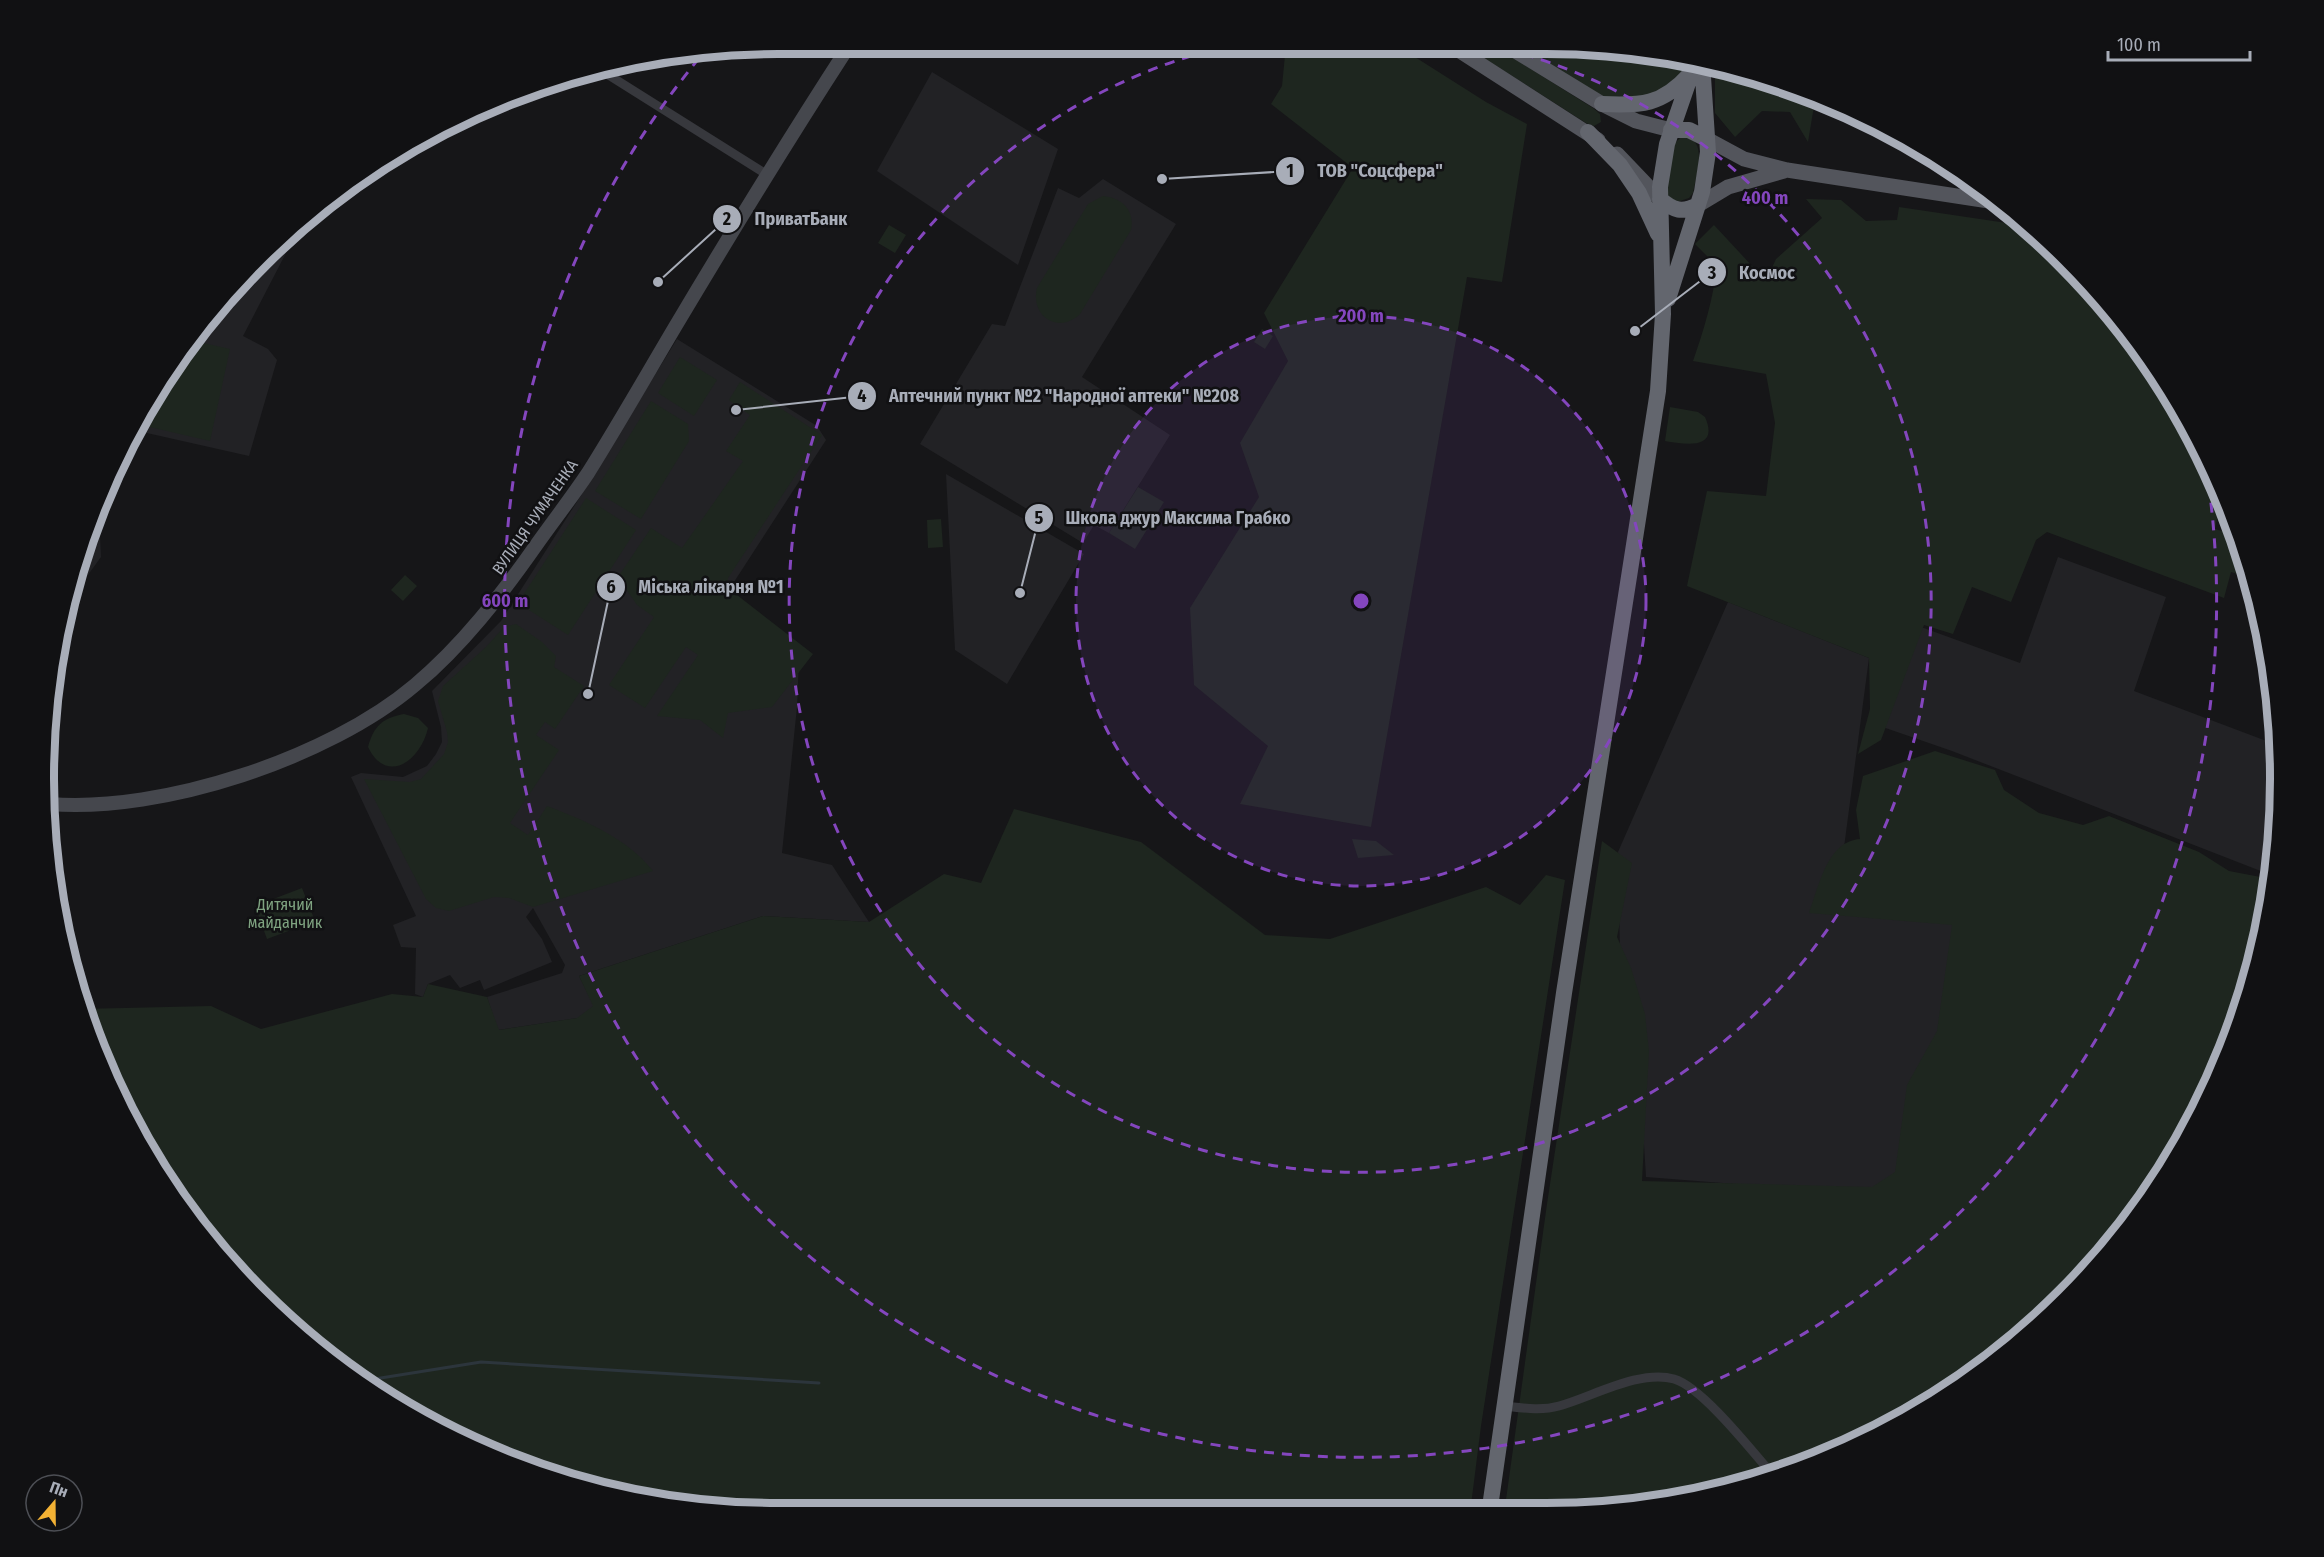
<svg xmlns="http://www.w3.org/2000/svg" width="2324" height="1557" viewBox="0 0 2324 1557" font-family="'Fira Sans Condensed',sans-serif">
  <rect width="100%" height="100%" fill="#161618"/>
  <!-- built -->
  <path fill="#222225" d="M932,72L1058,149L1018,265L877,171Z
    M1103,179L1176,224L1082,377L1170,435L1109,533L1094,525L1083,543L920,444L992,324L1005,326L1058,188L1079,198Z
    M300,221L302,222L243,336L268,349L277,360L249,456L138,431L196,331Z
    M677,339L817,426L826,440L721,602L799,659L797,707L782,853L832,865L869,922L763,916L579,976L594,1006L578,1018L498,1030L487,997L562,973L565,965L533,908L526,917L542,939L552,962L484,990L480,980L460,988L450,975L428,984L423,997L415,994L416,948L401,947L393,925L416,916L351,777L361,773L403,777L427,766L436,754L442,742L441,727L432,691L501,621L580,497Z
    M946,474L1084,554L1007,684L955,650Z
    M93,520L100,535L101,557L85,579L71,590Z
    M2058,557L2166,597L2134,691L2277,745L2280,778L2271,875L1952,751L1874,724L1910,623L2020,663Z
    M1728,602L1869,658L1838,893L1966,920L1927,1199L1646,1177L1637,1030L1621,1002L1618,852Z"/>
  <!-- green -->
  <path fill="#1e261f" d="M1462,44H1491L1593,108L1600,114L1601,122L1594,126L1586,123Z
    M1518,44H1546L1689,58L1688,65L1672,86L1654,98L1599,97Z
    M1286,45H1396L1486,102L1527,124L1502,282L1467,277L1371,827L1240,804L1268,746L1194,685L1190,608L1259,497L1240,443L1288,361L1264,313L1353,168L1271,104L1282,86Z
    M1715,67L1815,100L1808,142L1790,112L1762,111L1735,137L1715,113Z
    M1681,137C1710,136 1696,176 1693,193L1689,198L1677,202L1666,195L1671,147Z
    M1103,196C1122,198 1135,210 1131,230L1080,314C1058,335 1030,316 1037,288L1088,204Z
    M1806,199L1841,200L1866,221L1897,220L1899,207L2027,226L2065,259L2156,370L2222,493L2215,529L2236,535L2248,574L2247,577L2231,572L2224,598L2047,532L2036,540L2011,602L1972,587L1953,634L1924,625L1881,740L1858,754L1870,709L1869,658L1687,586L1707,491L1766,496L1775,423L1766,374L1693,361C1704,330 1713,299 1717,266L1695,244L1714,225L1766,281L1776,259L1822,218Z
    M889,225L906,235L895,253L878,243Z
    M1262,329L1273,336L1265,349L1254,342Z
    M190,340L230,349L210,441L141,425Z
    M680,357L717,380L694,416L658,393Z
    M740,382L822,435L728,578V588L813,654L772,707L728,713L723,738L700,720L657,716L698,655L686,647L645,708L609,685L654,617L637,605L618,577L651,528L682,548L743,461L726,451L750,415L729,400Z
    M651,401L688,424L689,441L641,519L595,491Z
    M1670,407L1698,412L1705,417C1720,451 1684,444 1665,441Z
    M1138,487L1164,502L1135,549L1109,533Z
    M586,498L636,530L568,635L518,603Z
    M941,519L943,547L928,548L927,520Z
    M405,575L417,586L403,601L391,590Z
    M516,624L542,642L556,656L554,667L584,686L555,729L545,722L536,735L559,750L510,823L528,835L547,806C586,821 627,838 653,871L533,907L509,898L494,897L449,911L436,908L426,899L364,779L410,782L421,779L444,754L448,742L447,732L438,701L443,686L486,647L504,627Z
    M404,714L418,718L428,728C421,760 387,786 368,747C374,726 382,718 404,714Z
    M1935,751L1995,770L2004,790L2039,813L2083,825L2109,816L2199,852L2229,871L2271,879L2266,922L2225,1059L2157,1187L2065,1298L1954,1389L1827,1457L1689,1499L1546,1513L1504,1514L1547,1204L1602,841L1632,863L1617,937L1631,968L1645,1014L1649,1051L1642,1181L1872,1187L1895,1172L1907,1085L1937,1031L1952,925L1809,913C1819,887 1827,841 1860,839L1856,810L1863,776Z
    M1014,809L1141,842L1265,935L1330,939L1486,887L1520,905L1546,875L1565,880L1481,1426L1470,1513H778L635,1499L453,1438L331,1362L259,1298L142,1146L81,1009L211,1006L261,1029L392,994L423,997L428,984L487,997L499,1030L577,1018L593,1006L579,976L763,916L869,922L944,874L981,883Z
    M1352,839L1376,841L1394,855L1358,858Z
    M302,888L315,921L267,939L255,906Z"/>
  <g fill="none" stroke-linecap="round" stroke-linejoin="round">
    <!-- stream -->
    <path stroke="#2c353c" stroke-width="3" d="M362,1381L481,1362L819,1383"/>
    <!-- street -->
    <path stroke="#37383d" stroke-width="9" d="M599,69L766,174
      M1505,1406C1523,1408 1541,1411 1559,1406C1592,1397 1640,1369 1674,1379C1702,1387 1752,1451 1772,1474"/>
    <!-- secondary -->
    <path stroke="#45474d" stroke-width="14" d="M50,804C162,813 329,758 415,685C462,646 502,594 537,544C554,520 572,497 588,473C618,425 646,376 675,327C731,233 788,140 847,49"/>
    <!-- primary -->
    <path stroke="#53555c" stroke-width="15" d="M1449,44L1598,140
      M1504,44L1602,104L1636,121L1671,130
      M1707,139L1744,159L1787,170L2002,203
      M1617,154L1660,199
      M1698,205L1728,187L1784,171"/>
    <!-- highway -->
    <path stroke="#63666e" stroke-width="16" d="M1602,104C1641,106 1662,105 1689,75
      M1671,130H1689L1707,139
      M1588,132L1620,165L1639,193L1658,234
      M1660,199C1674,211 1682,213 1698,205
      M1668,299L1702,192L1708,152L1702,62
      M1489,1514L1564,993L1658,391L1663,314L1660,187L1667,144L1696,60"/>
  </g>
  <!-- distance rings -->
  <circle cx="1361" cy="601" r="285" fill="#8446be" fill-opacity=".12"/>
  <g fill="none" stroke="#8446be" stroke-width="3" stroke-dasharray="10 8">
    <circle cx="1361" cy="601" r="285"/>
    <path d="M1489 45A571 571 0 1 1 1223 47"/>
    <path d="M2206 467A856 856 0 1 1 705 51"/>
  </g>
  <g text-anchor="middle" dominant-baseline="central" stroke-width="5" stroke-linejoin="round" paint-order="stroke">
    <!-- street labels -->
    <g font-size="16" fill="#a8adb8" stroke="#111113">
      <text transform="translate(535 517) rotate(-55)">ВУЛИЦЯ ЧУМАЧЕНКА</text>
    </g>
    <!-- park labels -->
    <g font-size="16" fill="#7fa381" stroke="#111113">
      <text x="285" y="904">Дитячий<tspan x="285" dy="18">майданчик</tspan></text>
    </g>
  </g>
  <!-- crop -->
  <path d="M0 0H2324V1557H0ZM778 54H1546A724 724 0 0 1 2270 778V779A724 724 0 0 1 1546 1503H778A724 724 0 0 1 54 779V778A724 724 0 0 1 778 54Z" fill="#111113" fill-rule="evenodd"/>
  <path fill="none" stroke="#a8adb8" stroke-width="8" d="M778 54H1546A724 724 0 0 1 2270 778V779A724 724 0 0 1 1546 1503H778A724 724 0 0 1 54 779V778A724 724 0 0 1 778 54Z"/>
  <circle cx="1361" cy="601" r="9" fill="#8446be" stroke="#111113" stroke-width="3"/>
  <g font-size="18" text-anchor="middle" font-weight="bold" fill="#8446be" stroke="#111113" stroke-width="5" stroke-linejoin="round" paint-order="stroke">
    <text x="1765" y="204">400 m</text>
    <text x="1361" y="322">200 m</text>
    <text x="505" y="607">600 m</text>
  </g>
  <!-- callouts -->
  <path fill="none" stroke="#a8adb8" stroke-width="2" d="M1162 179L1290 171M658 282L727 219M1635 331L1712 272M736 410L862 396M1020 593L1039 518M588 694L611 587"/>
  <g fill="#a8adb8" stroke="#111113" stroke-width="2">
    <circle cx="1162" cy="179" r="6"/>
    <circle cx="658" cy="282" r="6"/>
    <circle cx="1635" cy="331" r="6"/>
    <circle cx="736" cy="410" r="6"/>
    <circle cx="1020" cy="593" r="6"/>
    <circle cx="588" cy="694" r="6"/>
    <circle cx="1290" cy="171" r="15"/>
    <circle cx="727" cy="219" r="15"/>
    <circle cx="1712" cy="272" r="15"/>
    <circle cx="862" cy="396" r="15"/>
    <circle cx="1039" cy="518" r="15"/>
    <circle cx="611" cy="587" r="15"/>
  </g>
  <g font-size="18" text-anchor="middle" font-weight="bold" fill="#111">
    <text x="1290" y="177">1</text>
    <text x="727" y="225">2</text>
    <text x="1712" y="279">3</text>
    <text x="862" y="402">4</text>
    <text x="1039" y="524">5</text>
    <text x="611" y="593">6</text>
  </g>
  <g font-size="18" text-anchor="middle" font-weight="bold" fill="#a8adb8" stroke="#111113" stroke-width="5" stroke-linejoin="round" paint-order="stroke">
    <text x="1380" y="177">ТОВ "Соцсфера"</text>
    <text x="801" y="225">ПриватБанк</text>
    <text x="1767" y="279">Космос</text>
    <text x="1064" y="402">Аптечний пункт №2 "Народної аптеки" №208</text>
    <text x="1178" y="524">Школа джур Максима Грабко</text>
    <text x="711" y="593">Міська лікарня №1</text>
  </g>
  <!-- north arrow -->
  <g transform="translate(54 1503) rotate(20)"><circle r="28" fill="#111113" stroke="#4d4f55" stroke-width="1.5"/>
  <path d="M0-4.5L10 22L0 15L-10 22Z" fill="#f2b134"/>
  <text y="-9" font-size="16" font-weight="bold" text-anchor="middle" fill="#a8adb8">Пн</text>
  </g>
  <!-- scale -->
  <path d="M2108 51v9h142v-9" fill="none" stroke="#a8adb8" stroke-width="3"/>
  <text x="2117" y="51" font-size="18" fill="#a8adb8" stroke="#111113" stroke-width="4.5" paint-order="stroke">100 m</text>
</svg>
